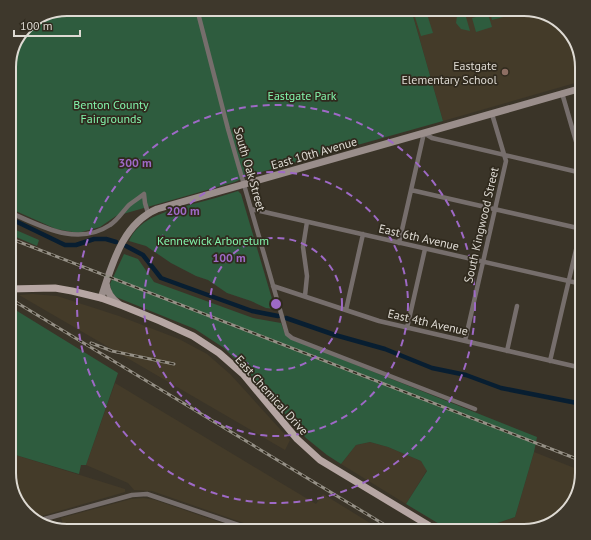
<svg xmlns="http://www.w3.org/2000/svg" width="591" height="540" viewBox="0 0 591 540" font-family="'PT Sans',sans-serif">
  <rect width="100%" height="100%" fill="#3a3428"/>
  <!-- built -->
  <path fill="#443b29" d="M411,9H528L565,26L582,63V81L443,121Z
    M32,294L57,296L119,316L179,339L207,354L230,374L290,440L285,450L19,295Z
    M115,383L316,504L323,494L383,531H267L152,491L134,490L128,483L86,465Z
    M370,442L388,447L421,461L427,470L406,504L341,464L356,445Z
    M534,452L582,471L565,514L528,531H478L483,528L515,517Z
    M9,453L125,489V492L35,518L26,514L9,477Z
    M144,498L155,500L245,531L65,530L61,518L131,499Z"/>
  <!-- green -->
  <path fill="#2e5c3e" d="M67,9H411L443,121L247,176L235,182L116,216L100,227L78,233L56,229L9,208V63L29,23Z
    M463,9L464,10L470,31L461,29L456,23L457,16Z
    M489,9H510L511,15L492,20Z
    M427,14L433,33L421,36L415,17Z
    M488,14L492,27L476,32L472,18Z
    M238,191L241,194L275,309L266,308L251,301L227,293L208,280L196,276L171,263L146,246L129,241C140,216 169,211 193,204C208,200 223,196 238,191Z
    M9,227L39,240L37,246L9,234Z
    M124,254L138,259L154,282L253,318L281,323L285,334L291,339L537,437L534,452L515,517L483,528L478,531H451L406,504L427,471L421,461L388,447L370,442L356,445L341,464L327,455L306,438L248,372L224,348L195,329L116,297L112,292L110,284Z
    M9,306L118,373L86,465H81L79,474L9,453Z"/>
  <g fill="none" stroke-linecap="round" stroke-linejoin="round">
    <!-- canal -->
    <path stroke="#081e31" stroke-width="4.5" d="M9,218L65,245H76L94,239H106L116,242
      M126,246L143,255L161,278L252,311L278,316
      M286,318L335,335L385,349L432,368L466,375L501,388L582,404"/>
    <!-- street -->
    <path stroke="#766e6c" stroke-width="4.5" d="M197,9L228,129L287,334L292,338L475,409
      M562,93L582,162
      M411,190L582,229
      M251,209L582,284
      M9,212C41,226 77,247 110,225C118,220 123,211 129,205C134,201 139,198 144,194L145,203L148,213
      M399,243L424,133L432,138L582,173
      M273,286L379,321L582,368
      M305,296L307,276L303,247L307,222
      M346,310L363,234
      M407,328L425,249
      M465,341L506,161L492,114
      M507,351L517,306
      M550,361L582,224
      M41,520L132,495L147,494L256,531"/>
    <!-- secondary -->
    <path stroke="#9a8e8b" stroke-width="7" d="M106,283C107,293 112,299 119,304
      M101,298C112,265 122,224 157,209L582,88"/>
    <!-- primary -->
    <path stroke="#b6a6a3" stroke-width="7" d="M9,289L55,288L72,291L101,298L123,306L160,321L193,336L219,353L243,374L297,439L320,460L438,531"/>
    <!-- rail casing -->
    <g stroke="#959086" stroke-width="3">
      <path id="rail" d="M9,238L582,461
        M9,298L395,531
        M91,343L112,351L174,364"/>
    </g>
    <!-- rail -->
    <use href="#rail" stroke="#302a1e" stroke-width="1.5" stroke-dasharray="4.5" stroke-linecap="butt"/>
  </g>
  <!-- distance rings -->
  <g fill="none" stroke="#9e69c6" stroke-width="2" stroke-dasharray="7 5">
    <circle cx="276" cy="304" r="66"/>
    <circle cx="276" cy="304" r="132"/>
    <circle cx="276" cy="304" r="199"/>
  </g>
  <!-- markers -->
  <circle fill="#8d6e63" stroke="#302a1e" stroke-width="1.5" cx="505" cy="72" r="4"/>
  <g text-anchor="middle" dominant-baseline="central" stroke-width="3.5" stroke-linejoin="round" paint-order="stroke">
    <!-- poi labels -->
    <g font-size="12" fill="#dedad3" stroke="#302a1e" text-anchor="end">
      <text x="497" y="65">Eastgate<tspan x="497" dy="14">Elementary School</tspan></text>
    </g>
    <!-- park labels -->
    <g font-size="12" fill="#82f3aa" stroke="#302a1e">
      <text x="302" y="95">Eastgate Park</text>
      <text x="111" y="104">Benton County<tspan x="111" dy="14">Fairgrounds</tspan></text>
      <text x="213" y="240">Kennewick Arboretum</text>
    </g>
    <!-- street labels -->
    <g font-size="12" fill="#dedad3" stroke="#302a1e">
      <text transform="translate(314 153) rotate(-16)">East 10th Avenue</text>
      <text transform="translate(250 169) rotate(74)">South Oak Street</text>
      <text transform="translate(481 225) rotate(-77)">South Kingwood Street</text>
      <text transform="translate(419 237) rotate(13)">East 6th Avenue</text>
      <text transform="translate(428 322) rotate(13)">East 4th Avenue</text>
      <text transform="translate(272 395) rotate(48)">East Chemical Drive</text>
    </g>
  </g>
  <!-- crop -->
  <path d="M0 0H591V540H0ZM67 16H524A51 51 0 0 1 575 67V473A51 51 0 0 1 524 524H67A51 51 0 0 1 16 473V67A51 51 0 0 1 67 16Z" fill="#3e382c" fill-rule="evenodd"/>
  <path fill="none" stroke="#dedad3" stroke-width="2" d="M67 16H524A51 51 0 0 1 575 67V473A51 51 0 0 1 524 524H67A51 51 0 0 1 16 473V67A51 51 0 0 1 67 16Z"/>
  <circle cx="276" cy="304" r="6" fill="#9e69c6" stroke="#302a1e" stroke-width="2"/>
  <g font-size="12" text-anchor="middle" font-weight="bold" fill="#9e69c6" stroke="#302a1e" stroke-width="3.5" stroke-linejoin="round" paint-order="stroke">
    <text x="135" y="167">300 m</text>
    <text x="183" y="215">200 m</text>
    <text x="229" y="262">100 m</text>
  </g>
  <!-- scale -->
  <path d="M14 30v6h66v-6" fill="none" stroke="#dedad3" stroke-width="2"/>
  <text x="20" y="30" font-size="12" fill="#dedad3" stroke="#302a1e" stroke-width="3" paint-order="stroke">100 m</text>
</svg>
